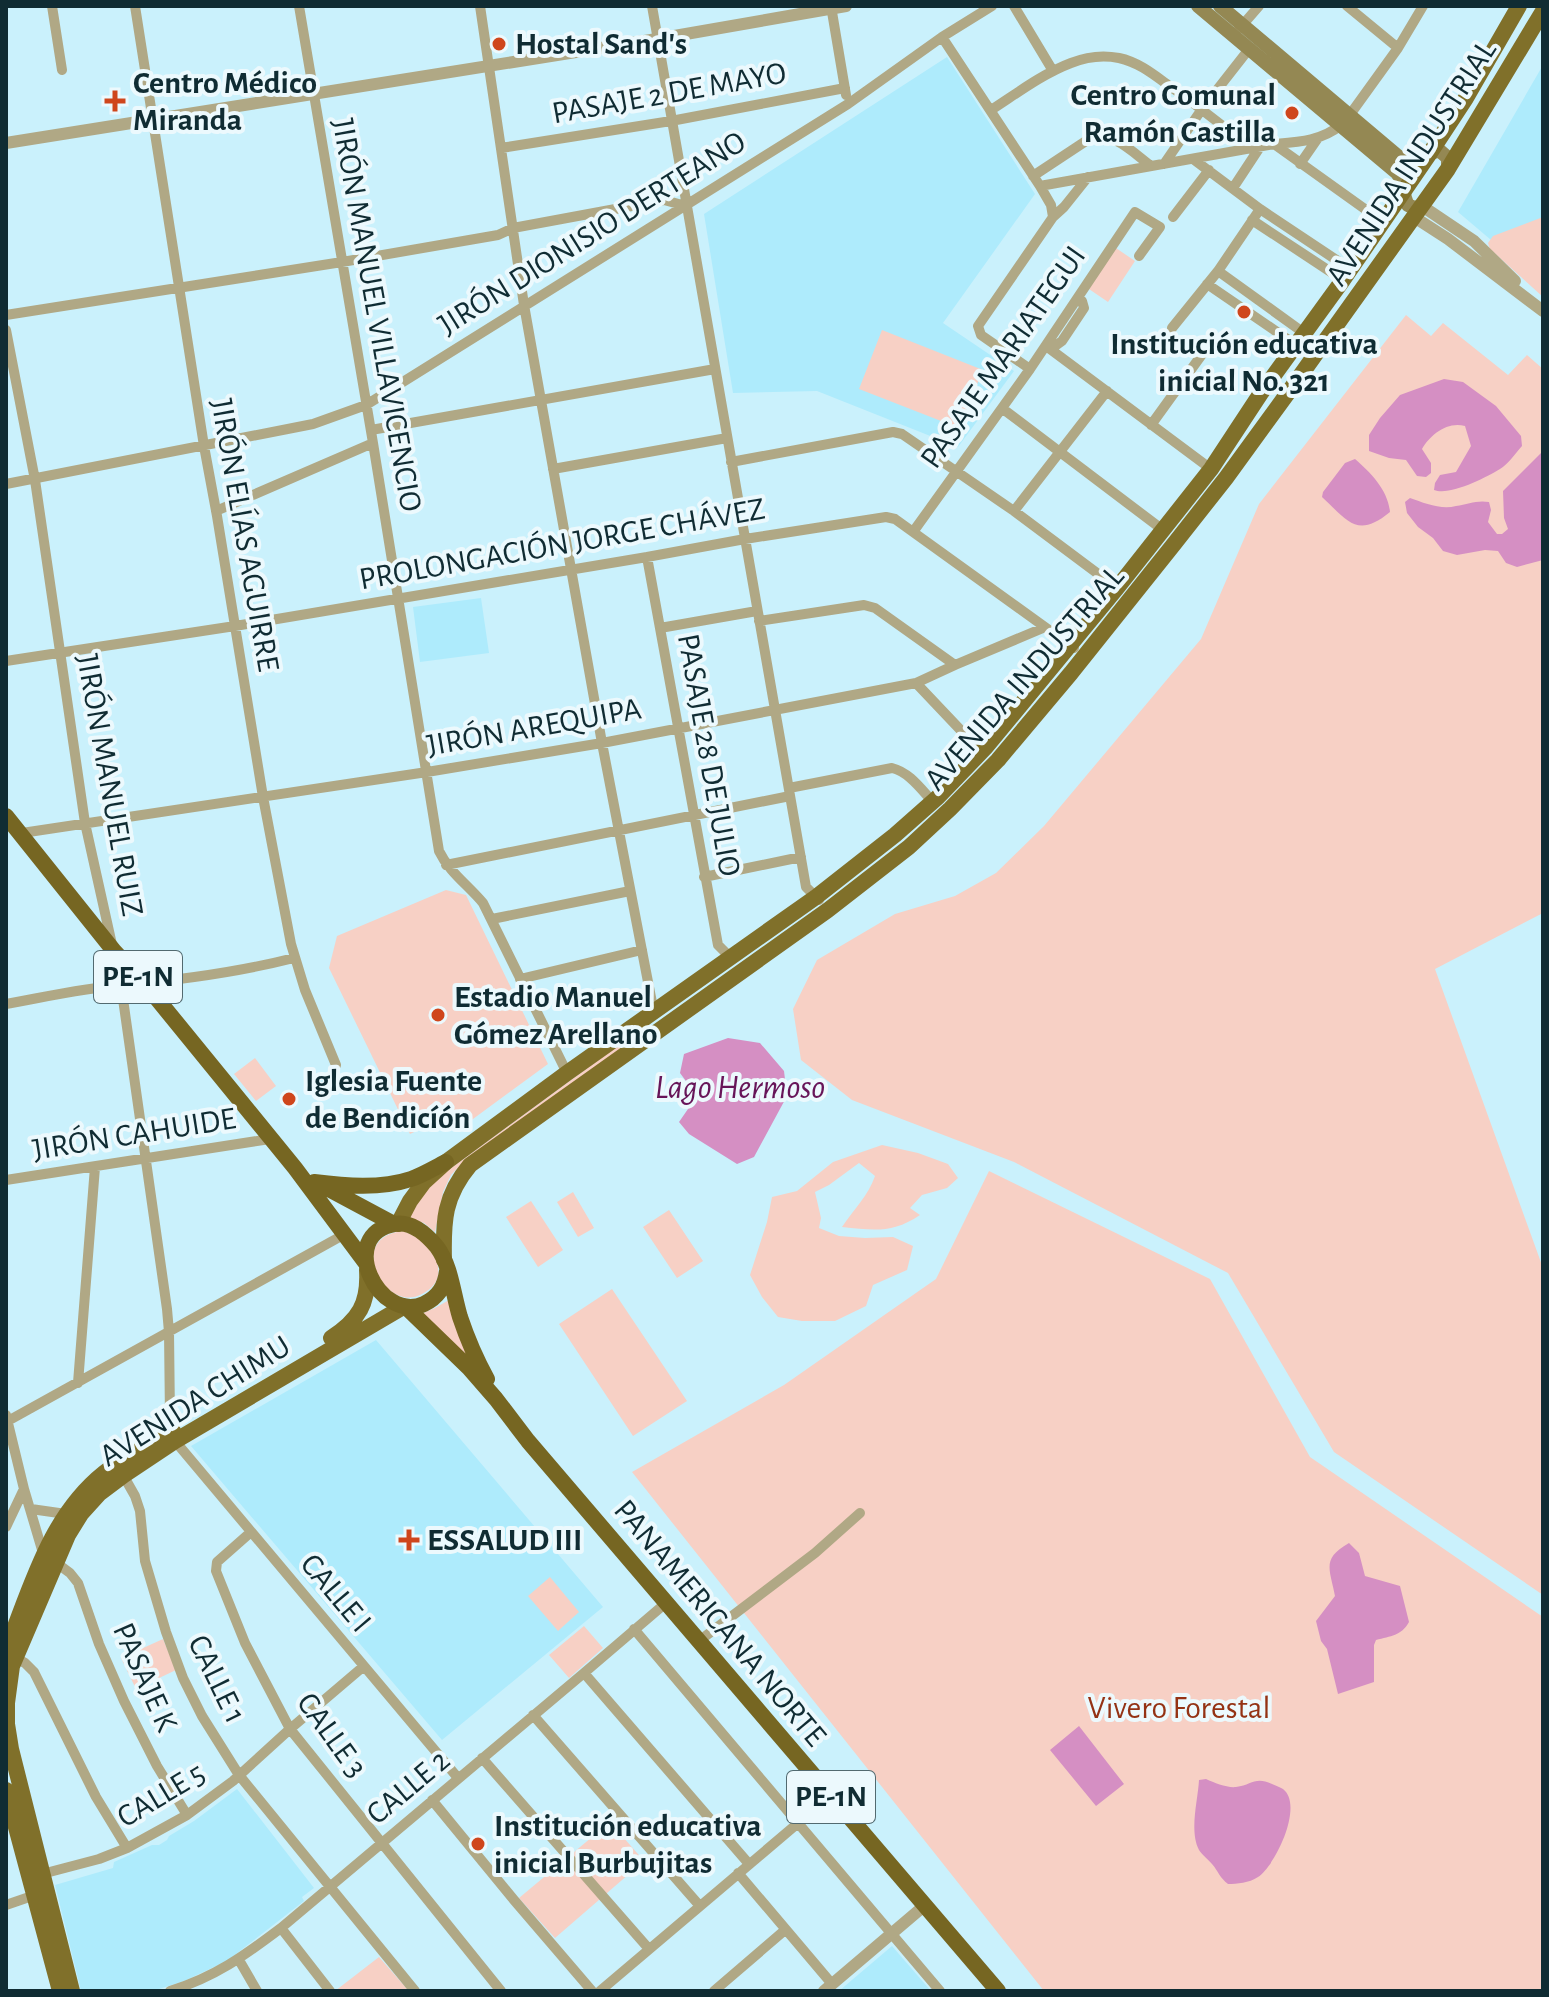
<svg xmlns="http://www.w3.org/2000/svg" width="1549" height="1997" viewBox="0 0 1549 1997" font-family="'Alegreya Sans',sans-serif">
  <rect width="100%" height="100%" fill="#caf1fc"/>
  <!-- built -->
  <path fill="#aeebfc" d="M947,57L1035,194L943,323L1014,371L958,447L817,391L733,393L704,214Z
    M1543,65V284L1458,212Z
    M481,598L489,653L420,662L413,607Z
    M376,1340L603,1607L442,1740L191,1446Z
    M237,1789L314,1888L302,1897L304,1901L227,1961L184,1981L153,1991H81L55,1885L113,1868L114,1862L152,1845H159L167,1840L169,1836L194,1821Z
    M892,1946L931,1991H839Z"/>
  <!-- green -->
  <path fill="#f7d0c5" d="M1543,217V297L1490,249L1488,243L1493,236Z
    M1113,246L1135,261L1108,302L1086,287Z
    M1406,315L1431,336L1443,323L1508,375L1527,355L1543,369V913L1435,969L1543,1268V1595L1334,1452L1228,1273L1014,1162L852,1100L801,1060L793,1009L817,960L895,914L955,896L996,873L1044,826L1201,639L1259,504Z
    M882,330L983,370L959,428L859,389Z
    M446,890L466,895L548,1064L458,1130L435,1122L410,1134L329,968L337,936Z
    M646,1025L649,1029L464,1161L451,1175L443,1192L435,1232L424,1223L405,1217L424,1188Z
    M255,1058L276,1086L256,1101L234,1074Z
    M882,1145L918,1153L948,1164L958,1178L947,1188L922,1195L910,1208L920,1215C892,1234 873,1230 842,1227C854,1209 868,1196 875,1176L859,1163L829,1185L815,1192L821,1218L819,1228L839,1236L865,1238L893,1237L913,1246L907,1270L873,1285L866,1306L835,1321H802L778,1317L762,1297L750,1275L767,1222L772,1197L797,1191L833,1162Z
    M989,1171L1210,1279L1310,1457L1543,1617V1991H1044L632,1472L784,1385L936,1279Z
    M573,1192L594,1228L578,1237L557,1202Z
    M531,1201L563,1250L538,1267L506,1217Z
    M669,1210L703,1261L677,1278L643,1227Z
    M403,1231C409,1233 415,1236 420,1239C425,1242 428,1249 432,1253C443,1269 440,1285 422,1294C385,1315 344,1237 403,1231Z
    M612,1289L687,1401L633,1436L559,1324Z
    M449,1300L476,1370L421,1314L435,1308Z
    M550,1577L579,1612L558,1631L528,1596Z
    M584,1626L603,1648L569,1678L549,1655Z
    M163,1639L176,1670L136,1689L121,1658Z
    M610,1822L644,1861L555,1938L519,1898Z
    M379,1957L408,1990L335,1991Z"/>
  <!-- water -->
  <path fill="#d58fc3" d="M1444,379L1463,382L1496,406L1521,436L1522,446C1515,454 1508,464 1500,469C1485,478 1450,496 1434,490L1435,483L1440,475L1456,472L1471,446L1465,426C1447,421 1430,435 1422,449L1431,463V473L1426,477L1417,476L1406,460L1389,458L1369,451V435L1380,418L1400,395Z
    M1543,451V560L1517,567L1506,563L1498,551L1485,550L1457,555L1443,551L1433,538L1418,527L1407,513L1405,502L1410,498C1424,503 1441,510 1456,506C1468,504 1477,500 1489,502L1491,510L1488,522L1497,534H1502L1508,529L1504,518L1503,491Z
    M1355,459C1371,473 1388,490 1390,512C1357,539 1348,521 1322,497L1323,492L1345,463Z
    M728,1038L760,1043L784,1071L787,1096L754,1157L737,1164L689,1134L679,1122L697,1096L680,1073L684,1054Z
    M1349,1543L1359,1553L1365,1576L1400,1586L1409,1622C1401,1636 1391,1636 1376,1640L1374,1645V1682L1338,1694L1327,1649L1321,1641L1316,1621L1335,1596C1330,1569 1321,1559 1349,1543Z
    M1079,1726L1124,1784L1096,1806L1050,1750Z
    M1206,1779C1215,1783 1227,1788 1236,1787C1252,1785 1255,1776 1272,1784C1276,1786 1280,1787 1283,1789C1304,1805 1276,1865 1258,1877C1249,1883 1237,1884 1228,1884C1220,1878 1218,1871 1212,1864C1208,1859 1202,1855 1199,1850C1189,1831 1198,1800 1199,1780Z"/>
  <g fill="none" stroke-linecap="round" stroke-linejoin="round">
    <!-- minor -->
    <path stroke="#b0a885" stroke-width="10" d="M52,6L62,70
      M135,6L204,446L217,516L263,797L291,944L305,990L336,1065
      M299,6L373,443L439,851C449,872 468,885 483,903L567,1073
      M480,6L524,305L602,743L654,1013
      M652,6L806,887L819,900
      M831,6L846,95
      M1014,6L1053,71
      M1347,6L1398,48
      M1239,29L1259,6
      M942,37L1040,186L1051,205L1053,217
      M991,110C1016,94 1042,74 1071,63C1086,57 1104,55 1119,58C1138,62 1153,74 1168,85C1197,105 1224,127 1252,149
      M1349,116L1398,48L1423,6
      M1274,144L1383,222
      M501,148L671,121L845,88
      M1193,159L1260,209L1350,269
      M1164,164L1202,109L1249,49
      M1300,164L1318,138
      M1033,176L1089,139C1113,130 1132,152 1151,166
      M1040,186L1274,144C1299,142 1321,141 1341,125
      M1233,188L1260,147
      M1173,217L1209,170
      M1252,220L1343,280
      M1218,271L1304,333
      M1207,284L1296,345
      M6,315L342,262L498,235L513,228L664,200L686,206
      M1172,328L1218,271L1260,209
      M6,330L35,480L85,823L121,985L167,1309L169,1332L170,1419L175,1441L458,1778
      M1046,346L1211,469
      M1051,349L1062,341L1084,308L1082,301L1078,298
      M1030,369L981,335L978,326L1053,217L1064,207L1088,177
      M1003,409L1163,530
      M1151,425L1203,353
      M371,430L715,369
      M731,462L893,432L902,434L1014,511L1117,588
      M553,469L727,438
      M6,484L313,424L366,405L848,104L942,37L992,6
      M216,511L373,443
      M1014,511L1107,391
      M913,532L1030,369L1135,212L1160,227L1139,256
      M647,557L718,945L730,957
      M759,621L864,605L875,608L955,665
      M660,628L757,611
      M6,661L235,626L647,557L745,539L886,517L895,519L1074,648
      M916,683L970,740L986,747
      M789,788L892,768C909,772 921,789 933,802
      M22,833L427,772L602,743L916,683L955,665L1043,628
      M446,865L790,796
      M704,877L801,857
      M492,919L630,891
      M520,979L642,950
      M6,1004C45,997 84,988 123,985C180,980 239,972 294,958
      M6,1180L270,1139
      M78,1383L95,1167
      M6,1415L24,1489L43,1553L70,1573L78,1583L99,1644L124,1701L157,1766L187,1815
      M6,1422L345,1234
      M122,1473L135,1496L140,1511L145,1561L166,1632L183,1678L202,1716L239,1775L415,1991
      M31,1509L66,1514
      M6,1527L24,1489
      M251,1532L217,1562L216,1571L245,1643L290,1729L501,1991
      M634,1629L940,1991
      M699,1641L815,1553L860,1513
      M12,1656L25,1663L34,1672L96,1797L127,1848
      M584,1673L749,1864
      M533,1715L699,1905
      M482,1758L649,1949
      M432,1800L514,1900L592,1991
      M738,1873L832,1984
      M42,1874L99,1859L127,1848L187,1815L233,1781L290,1729L364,1666
      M6,1905L38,1894
      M281,1928L330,1991
      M239,1960L257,1991
      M170,1991C215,1977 244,1956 281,1928L584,1673L667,1602
      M600,1991L830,1796
      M714,1991L785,1930"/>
    <!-- tertiary -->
    <path stroke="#b0a885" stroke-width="12" d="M6,143L657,39L846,6
      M1422,206L1474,241L1515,281
      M1414,217L1448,239L1543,311
      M824,1991L924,1906"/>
    <!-- secondary -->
    <path stroke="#948853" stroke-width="14" d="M1198,6L1397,173C1406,183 1401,194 1408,205L1414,208L1422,206
      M1220,6L1399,157C1419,164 1423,152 1440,151L1448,158V169"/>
    <!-- primary -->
    <path stroke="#80702a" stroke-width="16" d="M398,1224L410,1201L424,1182L446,1162L567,1073L816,897L895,835L938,797L986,747L1117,588L1211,469L1261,393L1343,280L1430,153L1466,98L1519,6
      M444,1260C443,1221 444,1196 470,1165L828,910L909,847L950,809L998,760L1071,673L1174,544L1226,478L1290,390L1448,169L1543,11
      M331,1338C359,1320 369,1303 367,1270
      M6,1650C31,1588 49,1517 104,1473C126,1456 150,1444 173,1431
      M6,1790L60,1991
      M72,1991L11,1749L7,1724V1703L12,1666L68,1535L81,1514L100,1493L124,1475L175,1441L403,1307"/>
    <!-- trunk -->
    <path stroke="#766622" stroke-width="16" d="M6,816L114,951L145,984L295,1168L365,1262
      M314,1182C345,1186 381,1189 411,1179C423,1175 434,1168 446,1162
      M323,1186L394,1224
      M447,1271C445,1286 439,1297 424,1304C379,1324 335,1235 395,1224C412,1221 427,1235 437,1247C451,1266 453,1294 460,1317C467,1338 476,1359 487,1379
      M407,1308L469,1368L496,1399L528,1441L998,1991"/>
  </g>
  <!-- markers -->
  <g fill="#cf461c" stroke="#ecf9fd" stroke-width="3">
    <circle cx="499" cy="44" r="8"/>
    <path d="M111 89h8v8h8v8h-8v8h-8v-8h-8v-8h8z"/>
    <circle cx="1292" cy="113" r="8"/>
    <circle cx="1244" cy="312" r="8"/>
    <circle cx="438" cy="1015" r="8"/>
    <circle cx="289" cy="1099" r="8"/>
    <path d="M405 1528h8v8h8v8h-8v8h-8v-8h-8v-8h8z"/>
    <circle cx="478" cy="1844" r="8"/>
  </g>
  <g text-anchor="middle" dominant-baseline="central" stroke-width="8" stroke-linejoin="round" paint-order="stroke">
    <!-- shield labels -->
    <g fill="#ecf9fd" stroke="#526a70" stroke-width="2">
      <rect x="94" y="951" width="88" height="52" rx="6"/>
      <rect x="787" y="1771" width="88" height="52" rx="6"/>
    </g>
    <g font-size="30" font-weight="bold" fill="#102c33">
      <text x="138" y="977">PE-1N</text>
      <text x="831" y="1797">PE-1N</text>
    </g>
    <!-- poi labels -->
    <g font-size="32" font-weight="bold" fill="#102c33" stroke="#ecf9fd" text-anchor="start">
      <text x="515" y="44">Hostal Sand's</text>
      <text x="133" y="83">Centro Médico<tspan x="133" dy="37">Miranda</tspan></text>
      <text x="1276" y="95" text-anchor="end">Centro Comunal<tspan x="1276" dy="37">Ramón Castilla</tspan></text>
      <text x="1244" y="344" text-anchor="middle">Institución educativa<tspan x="1244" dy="37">inicial No. 321</tspan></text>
      <text x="454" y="997">Estadio Manuel<tspan x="454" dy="37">Gómez Arellano</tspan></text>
      <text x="305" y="1081">Iglesia Fuente<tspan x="305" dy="37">de Bendicíón</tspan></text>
      <text x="427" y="1540">ESSALUD III</text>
      <text x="494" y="1826">Institución educativa<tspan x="494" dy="37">inicial Burbujitas</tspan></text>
    </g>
    <!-- street labels -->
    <g font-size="32" fill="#102c33" stroke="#ecf9fd">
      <text transform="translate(669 93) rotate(-10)">PASAJE 2 DE MAYO</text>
      <text transform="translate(1411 163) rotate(-57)">AVENIDA INDUSTRIAL</text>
      <text transform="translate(592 233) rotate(-32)">JIRÓN DIONISIO DERTEANO</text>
      <text transform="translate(377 315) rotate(80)">JIRÓN MANUEL VILLAVICENCIO</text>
      <text transform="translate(1003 357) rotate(-55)">PASAJE MARIATEGUI</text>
      <text transform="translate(245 535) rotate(80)">JIRÓN ELÍAS AGUIRRE</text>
      <text transform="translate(562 544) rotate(-10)">PROLONGACIÓN JORGE CHÁVEZ</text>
      <text transform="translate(1024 678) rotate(-49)">AVENIDA INDUSTRIAL</text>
      <text transform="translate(534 727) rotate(-10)">JIRÓN AREQUIPA</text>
      <text transform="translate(709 755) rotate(80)">PASAJE 28 DE JULIO</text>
      <text transform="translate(110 785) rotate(80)">JIRÓN MANUEL RUIZ</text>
      <text transform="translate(134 1134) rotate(-9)">JIRÓN CAHUIDE</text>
      <text transform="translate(195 1401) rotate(-32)">AVENIDA CHIMU</text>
      <text transform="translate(336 1593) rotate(50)">CALLE I</text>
      <text transform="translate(720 1623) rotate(50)">PANAMERICANA NORTE</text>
      <text transform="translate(145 1677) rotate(66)">PASAJE K</text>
      <text transform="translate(217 1679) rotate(64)">CALLE 1</text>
      <text transform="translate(332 1735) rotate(54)">CALLE 3</text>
      <text transform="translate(408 1787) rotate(-40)">CALLE 2</text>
      <text transform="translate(161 1795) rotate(-31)">CALLE 5</text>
    </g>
    <!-- park labels -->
    <g font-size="32" fill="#943214" stroke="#ecf9fd">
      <text x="1179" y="1708">Vivero Forestal</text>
    </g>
    <!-- water labels -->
    <g font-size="34" font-style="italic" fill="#671559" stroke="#ecf9fd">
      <text x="740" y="1088">Lago Hermoso</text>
    </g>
  </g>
  <!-- border -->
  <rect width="1549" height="1997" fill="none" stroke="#102c33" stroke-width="16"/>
</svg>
